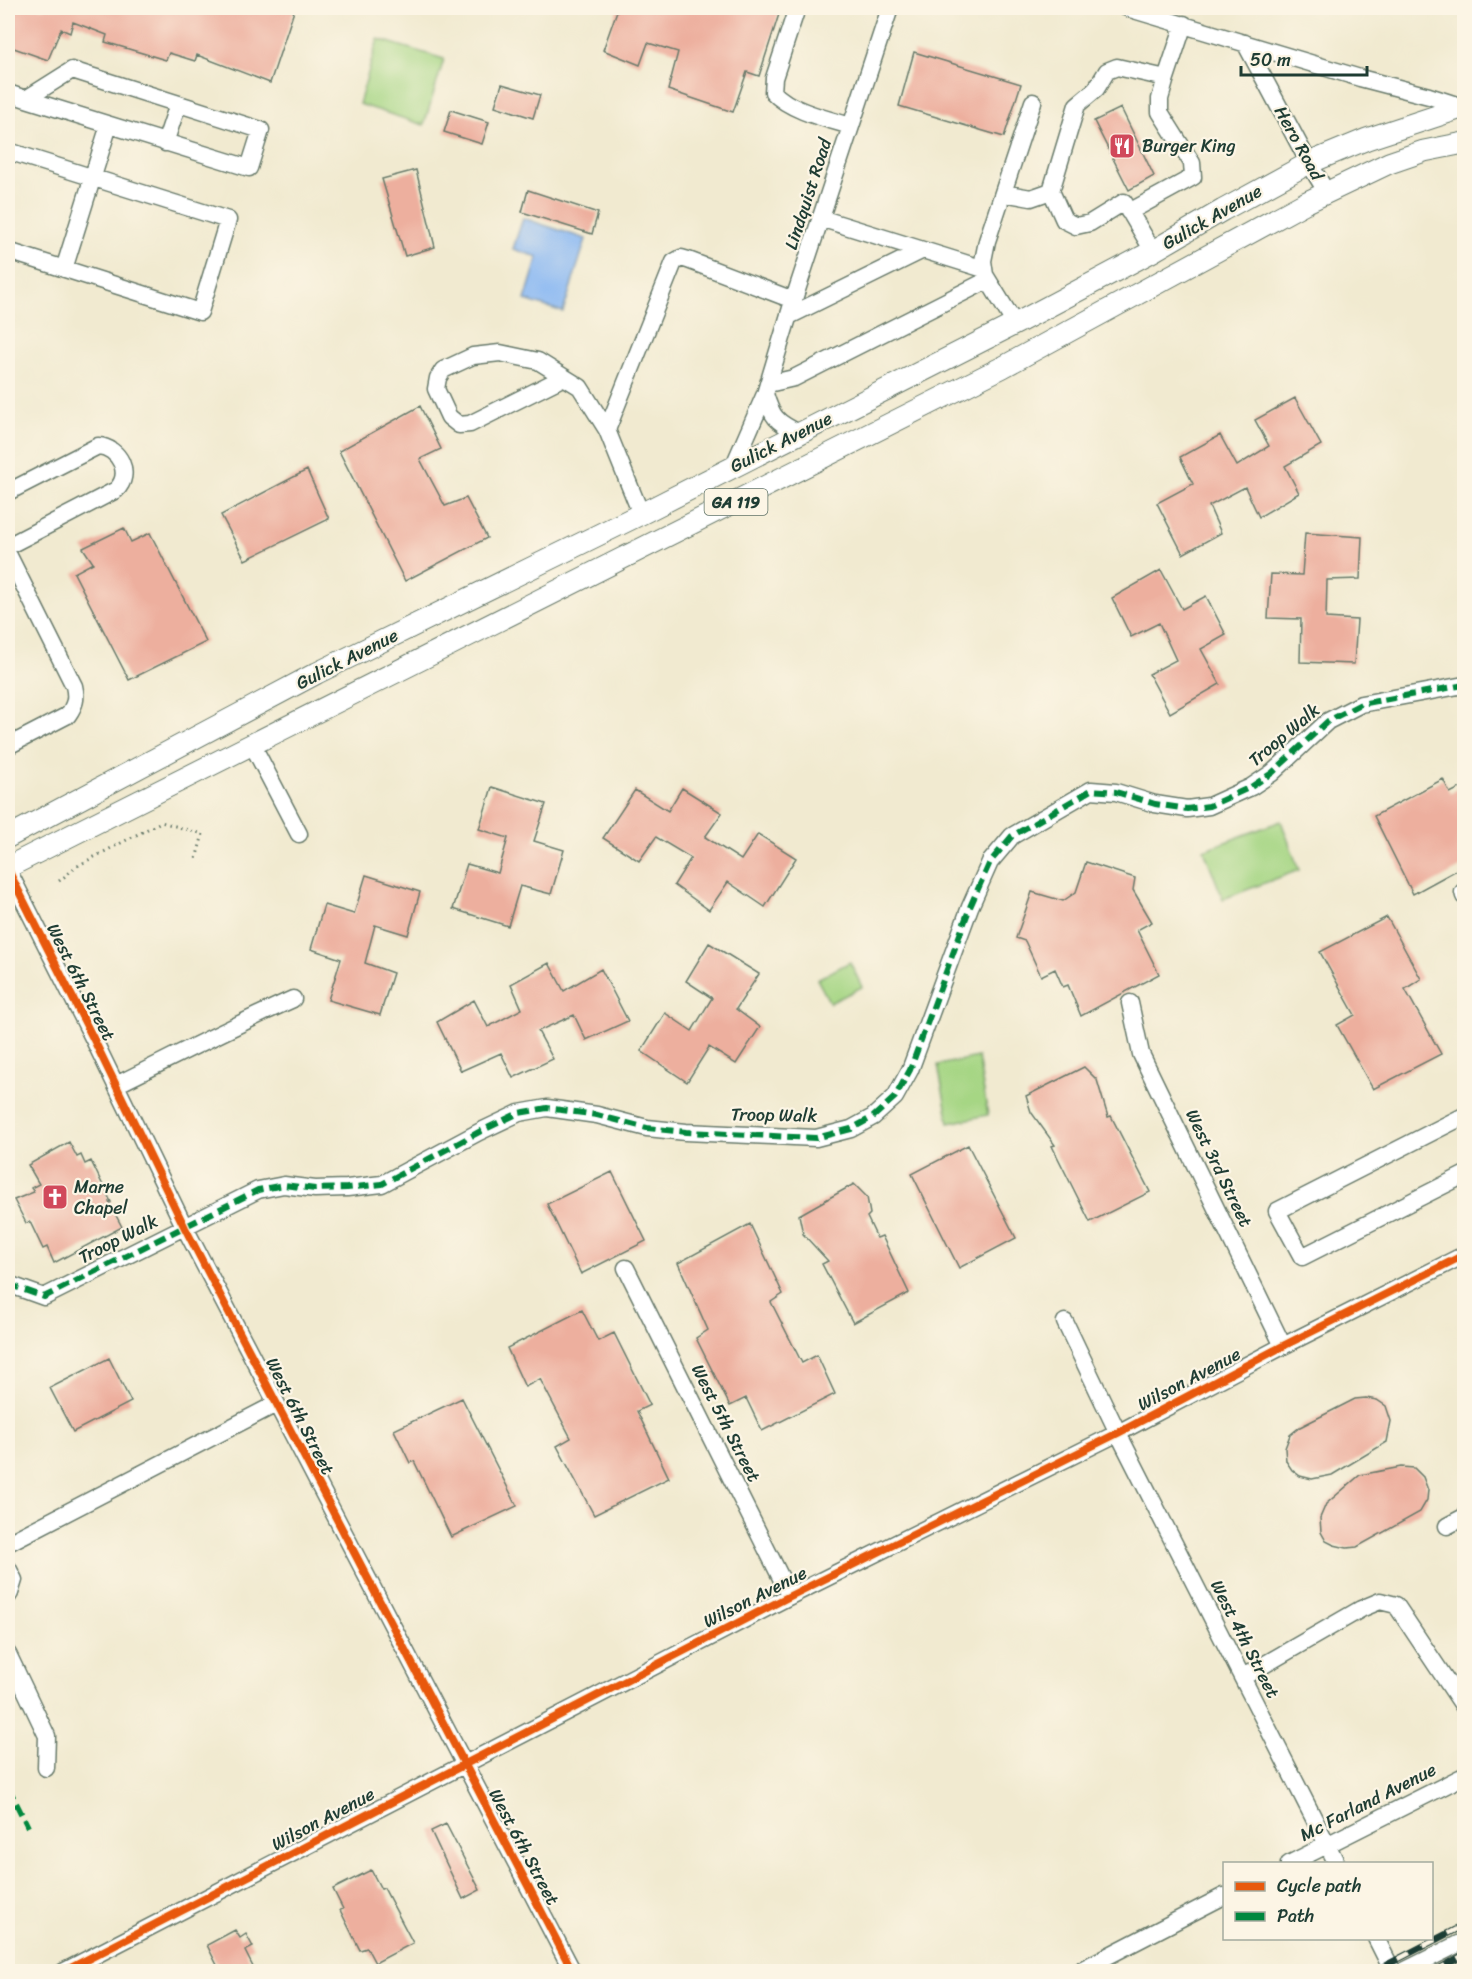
<svg xmlns="http://www.w3.org/2000/svg" width="1472" height="1979" viewBox="0 0 1472 1979" font-family="Sriracha,sans-serif">
  <rect width="100%" height="100%" fill="#fcf5e5"/>
  <filter id="ink" filterUnits="userSpaceOnUse"><feTurbulence type="fractalNoise" baseFrequency=".0167" numOctaves="2"/><feDisplacementMap in="SourceGraphic" scale="12" xChannelSelector="R" yChannelSelector="G"/><feConvolveMatrix kernelMatrix="1 2 1 2 8 2 1 2 1" color-interpolation-filters="sRGB"/></filter>
  <filter id="wash" filterUnits="userSpaceOnUse"><feTurbulence type="fractalNoise" baseFrequency=".008" numOctaves="4" result="noise"/><feDisplacementMap in="SourceGraphic" scale="24" xChannelSelector="R" yChannelSelector="G"/><feGaussianBlur stdDeviation="1.35" result="paint"/><feColorMatrix in="noise" values="0 0 0 0 0 0 0 0 0 0 0 0 0 0 0 0 0 1.4 0 .05"/><feComposite in="paint" operator="in"/></filter>
  <g filter="url(#wash)">
    <rect width="100%" height="100%" fill="#f1ead0"/>
    <!-- green -->
    <path fill="#a6d684" stroke="#628a5c" stroke-width="1.5" d="M378,39L444,59L424,125L359,104Z
      M1281,821L1299,870L1223,899L1204,850Z
      M850,962L862,987L830,1003L817,979Z
      M978,1057L988,1115L949,1123L938,1065Z"/>
    <!-- water -->
    <path fill="#88b7f3" stroke="#547a94" stroke-width="1.5" d="M523,218L586,239L563,312L525,300L538,257L513,249Z"/>
    <g id="blocks">
      <!-- building -->
      <path fill="#edaf9e" d="M10,8H295L270,83L197,55L195,61L169,53L166,60L105,42L107,35L73,22L70,33L61,29L48,60L8,46V16Z
        M618,8H781L759,76L747,72L733,112L668,90L678,52L648,43L640,65L603,50Z
        M914,52L1021,84L1004,137L899,106Z
        M502,84L540,95L533,118L495,106Z
        M1121,108L1154,176L1129,190L1094,121Z
        M451,110L489,122L482,144L444,132Z
        M416,170L435,247L405,256L382,179Z
        M528,190L598,213L592,234L522,212Z
        M1295,398L1321,445L1285,466L1299,493L1259,517L1245,487L1209,506L1221,533L1183,554L1157,503L1193,484L1180,457L1220,435L1237,466L1269,446L1255,420Z
        M420,406L441,449L420,459L445,506L466,498L487,538L405,581L339,451Z
        M307,470L329,519L245,560L221,515Z
        M124,528L131,542L150,533L206,642L129,680L74,573L93,563L83,548Z
        M1305,533L1362,537L1360,579L1327,580L1326,618L1357,620L1354,664L1300,662L1301,619L1268,618L1271,574L1302,575Z
        M1161,570L1182,609L1206,596L1226,635L1201,649L1220,684L1170,713L1149,674L1176,660L1159,623L1131,637L1112,598Z
        M1443,779L1450,793L1464,786V866L1413,894L1374,816Z
        M492,787L546,804L534,841L564,850L551,894L520,886L508,926L453,909L467,864L498,873L508,838L479,829Z
        M682,788L722,813L705,837L741,860L758,834L796,858L765,907L728,882L709,910L674,885L691,858L656,837L639,861L603,838L635,790L668,811Z
        M1086,862L1135,878L1133,890L1152,922L1137,930L1159,974L1081,1016L1068,985L1063,987L1055,969L1041,976L1025,941L1016,938L1032,892L1063,901L1076,892Z
        M366,875L420,892L408,935L375,925L365,963L393,973L380,1015L328,1000L341,959L311,949L324,905L354,914Z
        M1387,917L1421,979L1405,989L1441,1054L1373,1089L1337,1025L1355,1015L1320,952Z
        M709,943L759,974L736,1009L760,1027L736,1064L709,1047L687,1082L641,1051L665,1013L692,1031L712,998L686,981Z
        M549,963L564,991L601,969L628,1021L586,1040L574,1015L538,1031L553,1059L513,1078L501,1053L461,1071L437,1022L474,1000L488,1027L522,1009L511,984Z
        M1084,1067L1097,1080L1108,1117L1111,1116L1150,1192L1090,1222L1052,1146L1055,1145L1031,1112L1026,1096Z
        M69,1142L77,1157L81,1155L85,1164L91,1161L111,1202H109L122,1227L54,1263L47,1247L43,1249L30,1222L26,1223L14,1200L34,1192L31,1188L39,1184L28,1165Z
        M968,1145L1016,1238L959,1268L912,1174Z
        M612,1172L646,1241L581,1274L547,1204Z
        M854,1184L867,1197L870,1214L867,1217L877,1238L882,1236L909,1293L853,1323L822,1264L828,1261L803,1234L799,1215Z
        M750,1224L783,1294L771,1302L802,1363L817,1355L835,1394L762,1431L746,1398L730,1406L696,1338L708,1330L678,1263Z
        M582,1310L598,1341L614,1333L650,1405L637,1411L669,1478L594,1515L557,1446L571,1438L540,1379L525,1387L507,1348Z
        M109,1358L131,1402L73,1432L50,1388Z
        M462,1398L517,1506L451,1537L414,1461L410,1463L394,1430Z
        M1366,1398L1377,1400L1386,1406L1391,1421L1387,1442L1332,1475L1312,1479L1300,1476L1292,1470L1286,1461L1285,1448L1290,1435L1300,1427L1355,1399Z
        M1401,1467L1414,1468L1423,1477L1428,1490L1427,1500L1420,1512L1357,1547L1347,1548L1334,1545L1326,1541L1321,1532L1320,1518L1326,1504L1360,1475Z
        M446,1824L480,1890L463,1899L431,1831Z
        M371,1870L381,1889L384,1888L413,1943L375,1963L367,1948L360,1950L340,1910L343,1909L333,1889Z
        M235,1930L240,1938L246,1934L253,1947L245,1951L255,1971H220L207,1945Z"/>
    </g>
  </g>
  <g filter="url(#ink)">
    <use href="#blocks" fill-opacity="0" stroke="#687a6b" stroke-width="1.5"/>
    <g fill="none" stroke-linecap="round" stroke-linejoin="round">
      <!-- minor casing -->
      <g stroke="#687a6b" stroke-width="19">
        <path id="minor" d="M797,8L774,78L773,92C790,111 827,119 851,126
          M1127,8L1360,78L1429,96L1463,107
          M1245,43L1309,163L1327,193
          M8,93L26,99L249,168L261,130L72,70L26,99
          M165,143L178,104
          M8,151L228,220L200,312L8,251
          M1003,193L1031,198L1051,191
          M1129,212L1193,177L1192,163L1160,112V99L1166,78
          M820,218L984,269
          M1153,251L1124,202L1090,223L1076,226L1064,220L1051,191L1077,105L1096,89L1107,71L1117,67L1166,78L1184,24
          M64,269L109,125
          M789,316L923,250
          M1015,324L985,275L983,261L987,241L1033,102
          M564,377L470,424L459,425L449,417L436,389L438,378L443,370L473,356L500,353L538,361L580,387L607,430L641,514
          M768,384L794,378L988,280
          M765,394C772,417 776,422 799,433
          M607,430L674,262L681,258L688,260L793,300
          M734,465L765,394L791,308L890,8
          M8,492L98,446C119,447 133,474 116,490L8,546
          M8,554L74,686C77,698 75,705 68,715L8,746
          M252,744L299,834
          M8,870L94,1040L185,1228L573,1972
          M1463,892L1464,896
          M1130,1003L1141,1054L1283,1346
          M116,1085C175,1056 233,1026 293,999
          M1464,1116L1277,1211L1302,1257L1464,1175
          M626,1268L790,1596
          M8,1284L44,1297L258,1190L284,1185L315,1189L347,1188L382,1184L479,1132L519,1113L547,1108L597,1115L647,1128L686,1132L816,1138L851,1129L873,1117L895,1097L910,1070L970,907L990,862L1012,836L1091,790L1116,792L1155,804L1187,809L1209,806L1251,787L1272,773L1328,721L1361,704L1464,685
          M1065,1322L1118,1433L1337,1864
          M1447,1526L1464,1517
          M8,1543L276,1404
          M8,1568L14,1580L10,1593L8,1596
          M8,1654L47,1736L46,1768
          M1243,1677L1361,1609L1380,1601L1396,1605L1464,1707
          M1289,1864L1464,1776
          M1376,1938L1393,1972
          M63,1972L790,1596L1118,1433L1283,1346L1464,1255
          M1077,1972L1224,1896
          M1402,1972L1464,1941"/>
      </g>
      <!-- major casing -->
      <g stroke="#687a6b" stroke-width="23">
        <path id="major" d="M8,837L317,673L641,514L1019,322L1153,251L1223,210L1309,163L1367,139L1464,107
          M8,867L1003,367L1305,203L1389,163L1424,151L1464,143"/>
      </g>
      <!-- path -->
      <path stroke="#687a6b" stroke-width="3" stroke-dasharray="1.5 4.5" stroke-linecap="butt" d="M59,881L79,865L161,822L203,834L196,859"/>
      <!-- minor -->
      <use href="#minor" stroke="#fff" stroke-width="16"/>
      <!-- major -->
      <use href="#major" stroke="#fff" stroke-width="21"/>
      <!-- rail casing -->
      <g stroke="#1f3d34" stroke-width="7">
        <path id="rail" d="M1373,1972L1464,1925
          M1433,1972L1464,1955
          M1458,1972L1464,1968"/>
      </g>
      <!-- rail -->
      <use href="#rail" stroke="#fcf5e5" stroke-width="4.5" stroke-dasharray="14" stroke-linecap="butt"/>
      <!-- quiet -->
      <path stroke="#00873e" stroke-width="6" stroke-dasharray="12 6" stroke-linecap="butt" d="M8,1284L44,1297L258,1190L284,1185L315,1189L347,1188L382,1184L479,1132L519,1113L547,1108L597,1115L647,1128L686,1132L816,1138L851,1129L873,1117L895,1097L910,1070L970,907L990,862L1012,836L1091,790L1116,792L1155,804L1187,809L1209,806L1251,787L1272,773L1328,721L1361,704L1464,685
        M8,1787L28,1827"/>
      <!-- cycleway casing -->
      <g stroke="#fcf5e5" stroke-width="11">
        <path id="cycleway" d="M8,870L94,1040L185,1228L573,1972
          M63,1972L790,1596L1118,1433L1283,1346L1464,1255"/>
      </g>
      <!-- cycleway -->
      <use href="#cycleway" stroke="#e8590c" stroke-width="8"/>
    </g>
  </g>
  <!-- icons -->
  <defs>
    <g id="restaurant-square" transform="scale(1.35)"><rect x="-9" y="-9" width="18" height="18" rx="4" fill="#d1495b" stroke="#fcf5e5"/><path d="M-5-6h1v4h1v-4h1v4h1v-4h1v5L-1.5 .5V6h-2V.5L-5-1ZM5-6V6H3V1.5H1.5Q1.5-4 5-6Z" fill="#fff"/></g>
    <g id="church-square" transform="scale(1.35)"><rect x="-9" y="-9" width="18" height="18" rx="4" fill="#d1495b" stroke="#fcf5e5"/><path d="M-1.2-6h2.4v3.5h3.3v2.4h-3.3V6h-2.4V-.1h-3.3v-2.4h3.3Z" fill="#fff"/></g>
  </defs>
  <g fill-rule="evenodd">
    <use href="#restaurant-square" x="1122" y="146"/>
    <use href="#church-square" x="55" y="1197"/>
  </g>
  <g text-anchor="middle" dominant-baseline="central" stroke-width="4.5" stroke-linejoin="round" paint-order="stroke">
    <!-- shield labels -->
    <rect fill="#fcf5e5" stroke="#617469" stroke-width="1.5" x="704.5" y="489" width="63" height="26" rx="4.5"/>
    <g font-size="16" font-weight="bold" fill="#1f3d34">
      <text x="736" y="502">GA 119</text>
    </g>
    <!-- street labels -->
    <g font-size="18" fill="#1f3d34" stroke="#fcf5e5">
      <text transform="translate(1299 143) rotate(61)">Hero Road</text>
      <text transform="translate(808 194) rotate(-72)">Lindquist Road</text>
      <text transform="translate(1212 217) rotate(-30)">Gulick Avenue</text>
      <text transform="translate(781 442) rotate(-27)">Gulick Avenue</text>
      <text transform="translate(347 659) rotate(-27)">Gulick Avenue</text>
      <text transform="translate(1284 735) rotate(-40)">Troop Walk</text>
      <text transform="translate(81 982) rotate(63)">West 6th Street</text>
      <text transform="translate(774 1115) rotate(1)">Troop Walk</text>
      <text transform="translate(1219 1168) rotate(64)">West 3rd Street</text>
      <text transform="translate(118 1239) rotate(-27)">Troop Walk</text>
      <text transform="translate(1189 1379) rotate(-28)">Wilson Avenue</text>
      <text transform="translate(300 1416) rotate(63)">West 6th Street</text>
      <text transform="translate(726 1423) rotate(63)">West 5th Street</text>
      <text transform="translate(755 1597) rotate(-27)">Wilson Avenue</text>
      <text transform="translate(1245 1639) rotate(63)">West 4th Street</text>
      <text transform="translate(1368 1802) rotate(-27)">Mc Farland Avenue</text>
      <text transform="translate(323 1819) rotate(-28)">Wilson Avenue</text>
      <text transform="translate(524 1847) rotate(62)">West 6th Street</text>
    </g>
    <!-- poi labels -->
    <g font-size="18" fill="#1f3d34" stroke="#fcf5e5" text-anchor="start">
      <text x="1142" y="146">Burger King</text>
      <text x="74" y="1187">Marne<tspan x="74" dy="21">Chapel</tspan></text>
    </g>
  </g>
  <!-- margin -->
  <rect width="1472" height="1979" fill="none" stroke="#fcf5e5" stroke-width="30"/>
  <!-- legend -->
  <rect x="1223" y="1862" width="210" height="78" fill="#fcf5e5" stroke="#a4ab9e" stroke-width="1.5"/>
  <rect x="1235" y="1882" width="30" height="9" fill="#e8590c" stroke="#a4ab9e" stroke-width="1.5"/>
  <text x="1277" y="1892" font-size="18" fill="#1f3d34">Cycle path</text>
  <rect x="1235" y="1912" width="30" height="9" fill="#00873e" stroke="#a4ab9e" stroke-width="1.5"/>
  <text x="1277" y="1922" font-size="18" fill="#1f3d34">Path</text>
  <!-- scale -->
  <path d="M1241 66v9h126v-9" fill="none" stroke="#1f3d34" stroke-width="3"/>
  <text x="1250" y="66" font-size="18" fill="#1f3d34" stroke="#fcf5e5" stroke-width="4.5" paint-order="stroke">50 m</text>
</svg>
